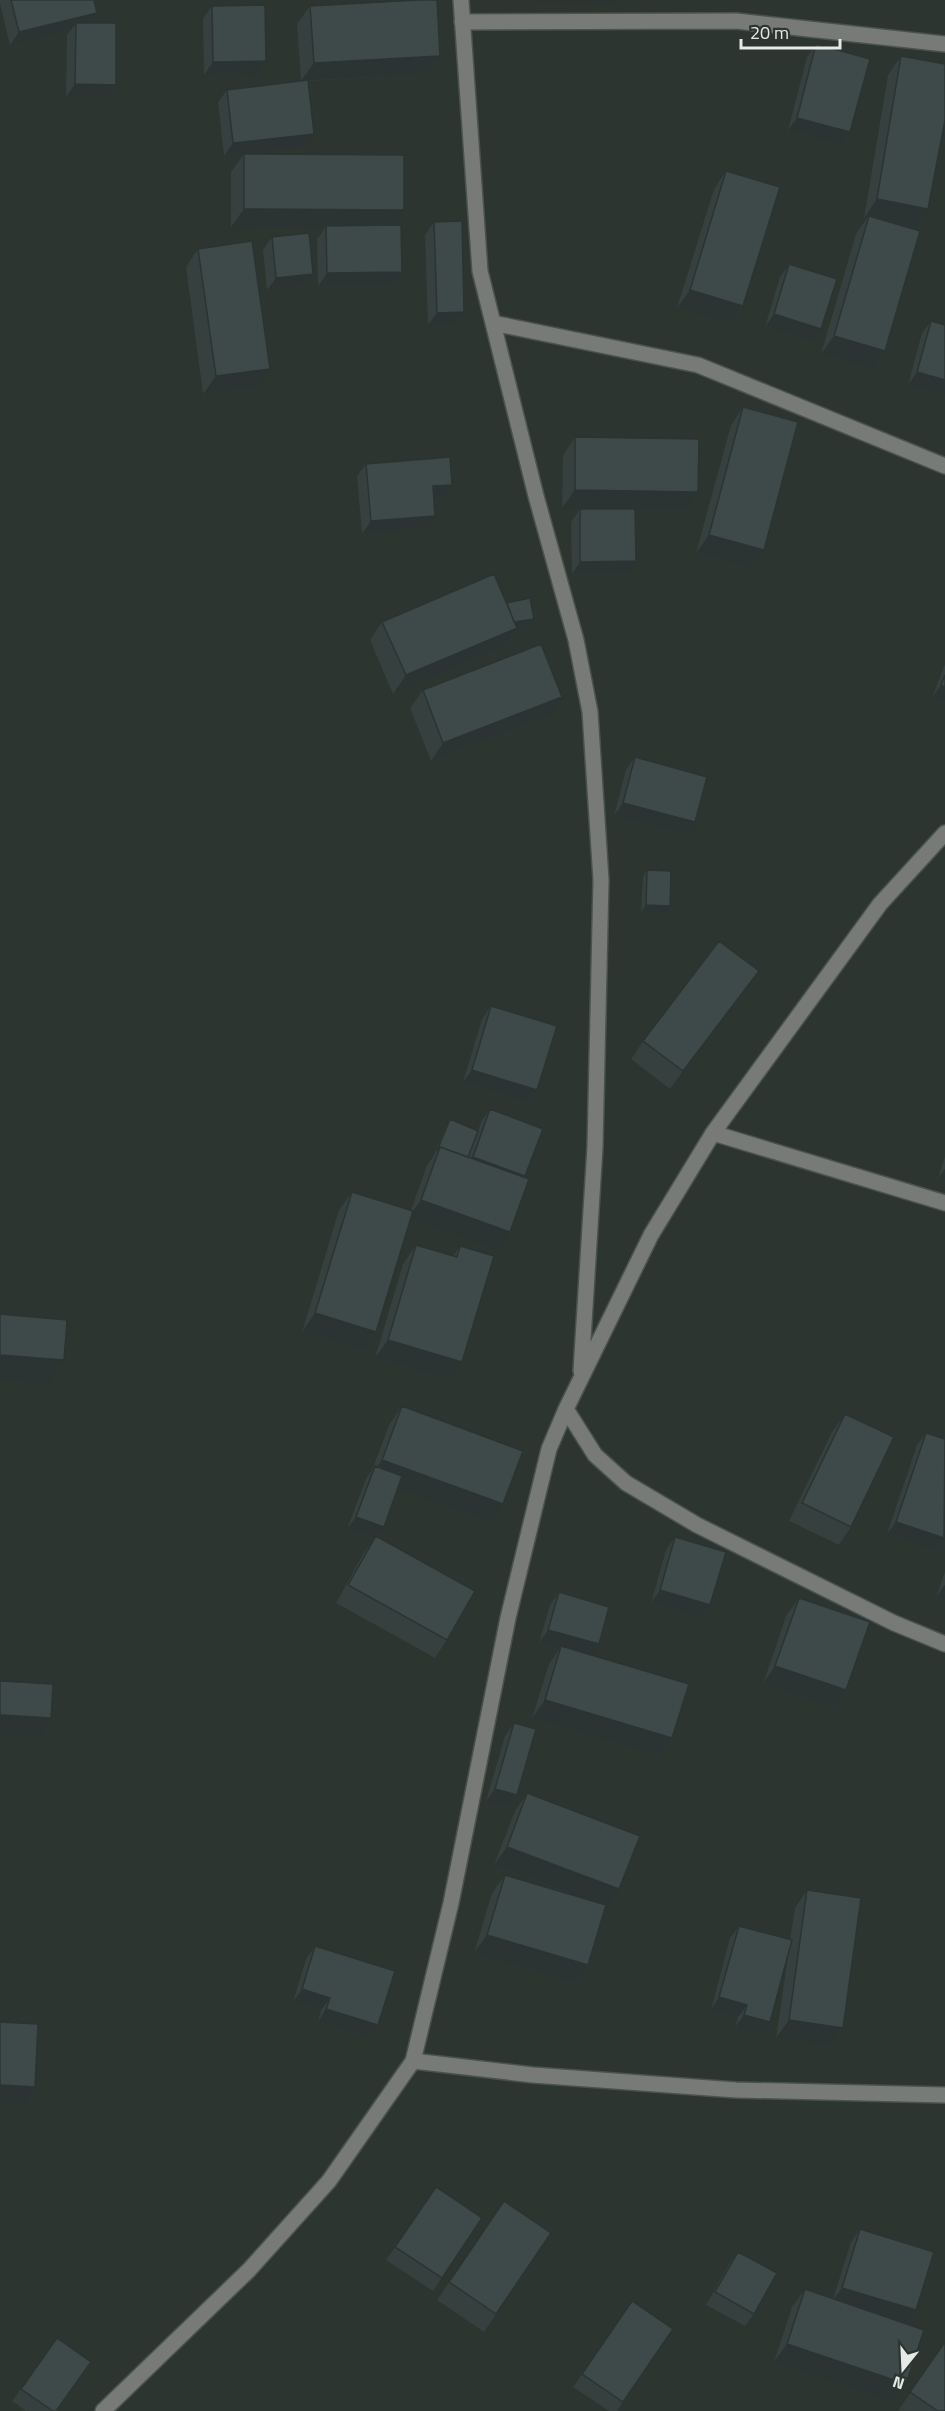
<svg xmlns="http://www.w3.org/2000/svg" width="945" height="2411" viewBox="0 0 945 2411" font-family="'Titillium Web',sans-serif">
  <rect width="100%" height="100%" fill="#2c352f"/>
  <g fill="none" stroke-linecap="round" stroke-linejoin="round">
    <!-- minor casing -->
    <g stroke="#49524c" stroke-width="18">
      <path id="minor" d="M461,0L480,271L536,496L576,640L590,712L601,880L595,1147L581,1371
        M462,22L736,21L945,44
        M493,323L698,365L945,466
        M713,1133L945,1203
        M566,1409L595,1455L626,1483L697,1525L894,1623L945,1644
        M413,2061L533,2075L736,2090L945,2095
        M103,2411L249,2270L329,2181L413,2061L451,1903L508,1618L549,1449L566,1409L651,1235L713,1133L880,904L945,833"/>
    </g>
    <!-- minor -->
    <use href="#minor" stroke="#777a76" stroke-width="15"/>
  </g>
  <!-- wall -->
  <path fill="#35403f" d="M0,0H94L90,23L116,85L107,98L66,97L67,35L71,30L10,45L0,4Z
    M212,6L266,61L258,74L204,75L203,18Z
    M310,6L440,56L427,74L308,81L314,134L305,147L224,156L218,102L227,90L301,81L297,24Z
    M816,44L850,132L841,145L788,130L807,57Z
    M901,56L915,227L893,223L872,369L821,354L856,234L867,218H864L888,75Z
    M244,154L394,225L402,272L393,285L318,286L317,239L325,228L231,227V172Z
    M726,171L743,306L730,324L677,308L714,189Z
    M434,222L455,324L428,325L425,235Z
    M272,237L313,274L304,286L267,290L263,250Z
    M198,249L257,387L203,394L186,267Z
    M789,264L821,329L813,341L765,327L780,277Z
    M931,321L945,395L908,385L922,333Z
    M743,407L764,550L751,568L696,553L731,425Z
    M575,437L698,492L685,510L635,509L636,561L627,574H572L571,522L580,509H623L562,508L563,455Z
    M366,464L444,497L434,498L427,528L362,534L357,476Z
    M506,604L534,619L530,625L517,627L504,646L393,694L370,640L382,622Z
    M945,664V703L932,698Z
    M423,690L549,715L431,761L410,708Z
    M635,757L695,822L686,835L614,816L626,770Z
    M647,870L665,913L641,912L643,877Z
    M746,989L670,1089L631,1059L643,1041Z
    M491,1006L537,1090L529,1102L463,1082L482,1019Z
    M490,1109L525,1176L497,1250L411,1219L376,1332L363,1350L302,1332L339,1210L352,1192L411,1210L427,1165L433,1157L446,1126L450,1119L478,1131L481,1122Z
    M945,1156V1181L938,1179Z
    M416,1245L453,1256L460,1246L449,1380L375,1358L403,1264Z
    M402,1406L491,1522L398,1488L384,1527L377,1537L447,1640L435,1658L336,1603L363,1554L374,1539L347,1529L366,1479L372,1470L389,1425Z
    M845,1414L851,1527L839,1545L789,1521L832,1432Z
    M926,1433L944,1538L936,1551L887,1534L917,1445Z
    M675,1537L710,1605L701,1618L651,1603L666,1550Z
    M945,1572V1600L936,1597Z
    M559,1592L591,1655L672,1738L660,1756L532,1718L549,1664L560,1648L539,1643L550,1605Z
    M799,1598L834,1708L763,1684L786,1616Z
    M514,1723L517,1795L508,1808L486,1801L505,1736Z
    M527,1793L606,1907H605L588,1965L575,1983L474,1953L492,1893L505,1875L580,1898L494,1865L515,1811Z
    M807,1890L843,2028L830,2046L776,2038L788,1956L762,2035L735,2027L738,2017L711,2010L730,1938L739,1926L790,1939L795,1908Z
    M315,1946L378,2025L369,2038L318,2022L321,2010L293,2002L306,1959Z
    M436,2187L482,2218L433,2291L386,2260Z
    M504,2201L551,2233L484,2332L437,2300Z
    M860,2229L916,2310L907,2323L873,2313L893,2402L774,2362L792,2307L805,2289L833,2299L851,2242Z
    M738,2252L754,2314L745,2326L706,2305L729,2264Z
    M632,2301L673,2329L617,2411H609L573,2387Z
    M57,2338L56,2411H26L12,2401Z
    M945,2342V2411H898Z"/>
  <!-- shaded-wall -->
  <path fill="#2b3433" d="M491,0H616L614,3Z
    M97,13L88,26L76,23L71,30L10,45L19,32Z
    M440,56L427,74L301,81L314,63Z
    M266,61L258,74L204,75L213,62Z
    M75,84L116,85L107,98L66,97Z
    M797,118L850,132L841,145L788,130Z
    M314,134L305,147L224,156L233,143Z
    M877,199L928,209L915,227L868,218L869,216L867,218H864Z
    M244,209L404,210L391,229L326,226L325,228L231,227Z
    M402,272L393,285L318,286L327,273Z
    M313,274L304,286L267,290L276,278Z
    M690,290L743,306L730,324L677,308Z
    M464,312L455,324L428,325L437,313Z
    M774,314L821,329L813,341L765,327Z
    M834,336L885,351L872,369L821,354Z
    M270,369L257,387L203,394L216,376Z
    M917,372L945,380V395L908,385Z
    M452,485L444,497L424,499L433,486Z
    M575,490L698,492L685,510L562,508Z
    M435,516L427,528L362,534L371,521Z
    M709,535L764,550L751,568L696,553Z
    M636,561L627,574H572L580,562Z
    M534,619L530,625L506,629L511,623Z
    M517,628L504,646L393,694L406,675Z
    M941,685L945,687V703L932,698Z
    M562,697L549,715L431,761L443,743Z
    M623,803L695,822L686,835L614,816Z
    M646,905L670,906L665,913L641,912Z
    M759,971L746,989L670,1089L683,1071Z
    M472,1070L537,1090L529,1102L463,1082Z
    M473,1157L525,1176L517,1189L464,1170Z
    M945,1169V1181L938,1179Z
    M421,1200L510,1232L497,1250L408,1218Z
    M315,1313L376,1332L363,1350L302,1332Z
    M388,1340L462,1362L449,1380L375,1358Z
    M0,1355L64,1360L48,1383L0,1379Z
    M382,1460L503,1504L491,1522L370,1478L372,1474Z
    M356,1517L384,1527L375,1539L347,1529Z
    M896,1522L944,1538L936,1551L887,1534Z
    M945,1585V1600L936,1597Z
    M660,1590L710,1605L701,1618L651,1603Z
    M548,1630L599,1644L590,1657L561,1646L560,1648L539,1643Z
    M775,1666L846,1690L834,1708L763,1684Z
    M545,1700L672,1738L660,1756L532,1718Z
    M0,1715L51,1718L39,1736L0,1734Z
    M495,1789L517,1795L508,1808L486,1801Z
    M507,1847L619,1889L606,1907L494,1865Z
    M487,1935L588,1965L575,1983L474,1953Z
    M302,1989L330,1998L321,2010L293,2002Z
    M719,1997L747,2005L738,2017L711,2010Z
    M326,2009L378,2025L369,2038L318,2022Z
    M744,2015L770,2022L762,2035L735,2027Z
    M789,2020L843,2028L830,2046L776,2038Z
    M0,2085L35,2087L23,2105L0,2104Z
    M842,2288L916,2310L907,2323L833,2300Z
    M787,2344L906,2384L893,2402L774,2362Z"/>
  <!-- building -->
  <path fill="#3e4a49" stroke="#2b3433" stroke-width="1.5" d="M11,0H94L97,13L19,32Z
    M419,0H437L440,56L314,63L310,6Z
    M265,5L266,61L213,62L212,6Z
    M76,23H116V85L75,84Z
    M816,44L870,59L850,132L797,118Z
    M901,56L945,64V120L928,209L877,199Z
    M308,80L314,134L233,143L227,90Z
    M244,154L404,155V210L244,209Z
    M726,171L780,187L743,306L690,290Z
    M869,216L920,231L885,351L834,336Z
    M462,221L464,312L437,313L434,222Z
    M401,225L402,272L327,273L326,226Z
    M309,233L313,274L276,278L272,237Z
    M252,241L270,369L216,376L198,249Z
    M789,264L837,279L821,329L774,314Z
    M931,321L945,325V380L917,372Z
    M743,407L798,422L764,550L709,535Z
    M575,437L699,439L698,492L575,490Z
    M450,457L452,485L433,486L435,516L371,521L366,464Z
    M580,509H635L636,561L580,562Z
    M494,574L517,628L406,675L382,622Z
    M530,598L534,619L514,622L507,603Z
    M541,644L562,697L443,743L423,690Z
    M945,675V687L941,685Z
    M635,757L707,777L695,822L623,803Z
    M647,870L671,871L670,906L646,905Z
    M719,941L759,971L683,1071L643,1041Z
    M491,1006L557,1026L537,1090L472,1070Z
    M490,1109L543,1129L525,1176L473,1157Z
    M450,1119L478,1131L468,1157L440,1147L437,1151Z
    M440,1147L529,1179L510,1232L421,1200Z
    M352,1192L413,1211L376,1332L315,1313Z
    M416,1245L457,1257L460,1246L494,1256L462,1362L388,1340Z
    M0,1314L67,1320L64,1360L0,1355Z
    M402,1406L523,1451L503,1504L382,1460Z
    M845,1414L894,1437L851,1527L802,1503Z
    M926,1433L945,1439L944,1538L896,1522Z
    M375,1466L402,1476L384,1527L356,1517Z
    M376,1536L475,1591L447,1640L348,1585Z
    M675,1537L726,1552L710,1605L660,1590Z
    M559,1592L609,1607L599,1644L548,1630Z
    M799,1598L870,1622L846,1690L775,1666Z
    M561,1646L689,1684L672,1738L545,1700Z
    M0,1681L53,1684L51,1718L0,1715Z
    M514,1723L536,1729L517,1795L495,1789Z
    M527,1793L640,1836L619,1889L507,1847Z
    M505,1875L606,1905L588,1965L487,1935Z
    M807,1890L861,1898L843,2028L789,2020Z
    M739,1926L792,1940L770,2022L744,2015L747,2005L719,1997Z
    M315,1946L395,1971L378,2025L326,2009L330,1998L302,1989Z
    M0,2022L38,2024L35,2087L0,2085Z
    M436,2187L482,2218L442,2278L395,2247Z
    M504,2201L551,2233L496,2314L449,2282Z
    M860,2229L934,2252L916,2310L842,2288Z
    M738,2252L777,2273L754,2314L715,2292Z
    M805,2289L924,2330L906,2384L787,2344Z
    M632,2301L673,2329L623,2402L582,2374Z
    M57,2338L91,2362L56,2411H53L21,2389Z
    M945,2342V2411H938L910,2392Z"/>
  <!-- north arrow -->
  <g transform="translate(903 2369) rotate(198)" stroke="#2c352f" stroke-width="4.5" paint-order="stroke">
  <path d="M0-4.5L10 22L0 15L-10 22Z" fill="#e4eae6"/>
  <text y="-9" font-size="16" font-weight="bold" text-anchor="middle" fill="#e4eae6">N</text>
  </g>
  <!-- scale -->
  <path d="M741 39v9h99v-9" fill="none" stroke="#e4eae6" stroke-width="3"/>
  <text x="750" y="39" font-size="18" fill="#e4eae6" stroke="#2c352f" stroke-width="4.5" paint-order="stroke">20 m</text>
</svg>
